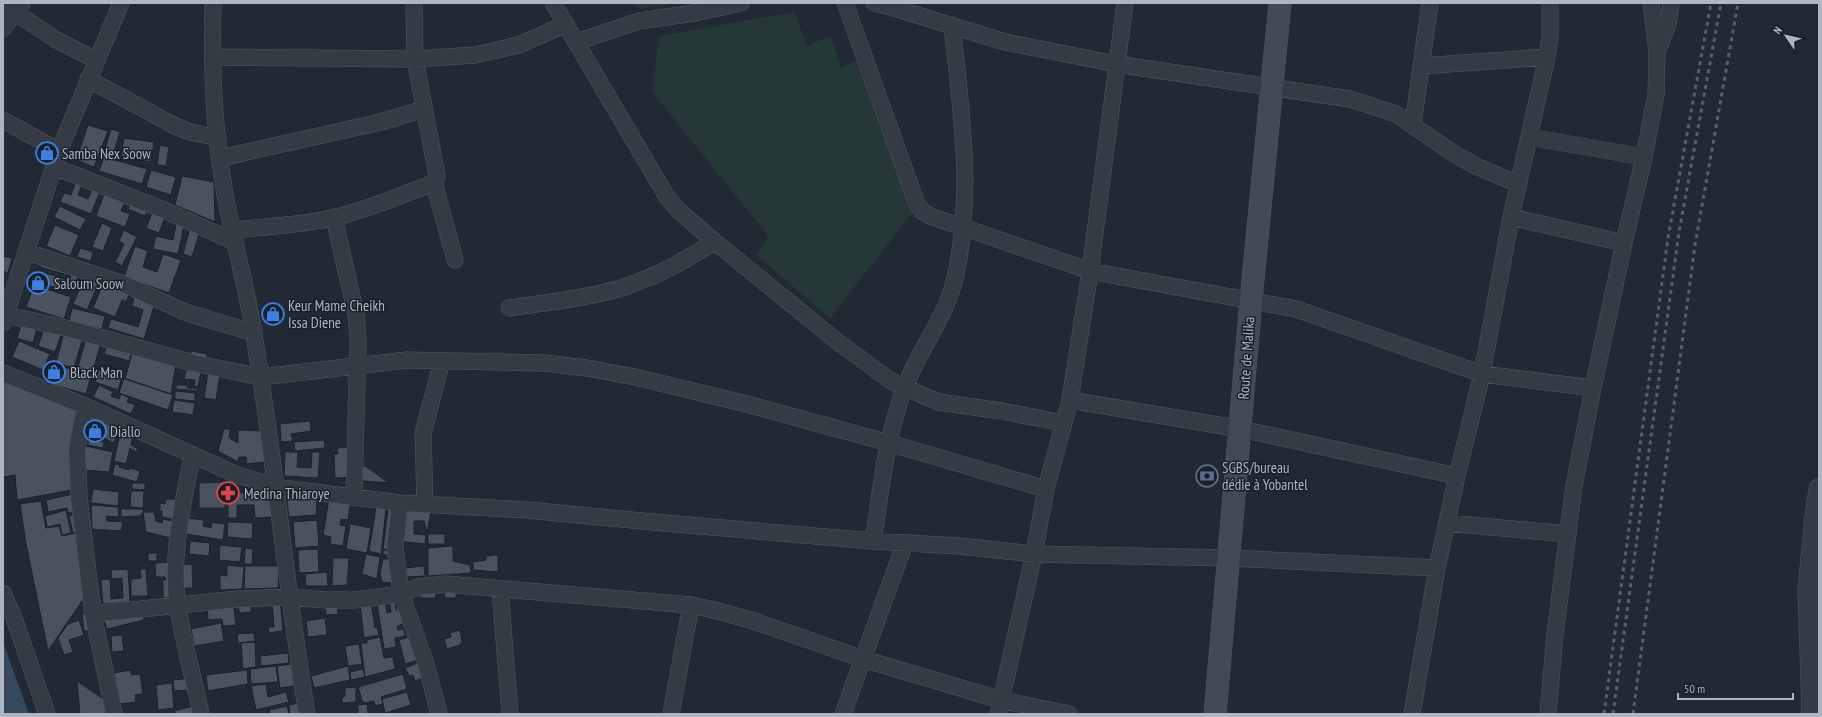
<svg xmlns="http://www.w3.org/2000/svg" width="1822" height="717" viewBox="0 0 1822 717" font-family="'PT Sans Narrow',sans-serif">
  <rect width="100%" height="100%" fill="#202934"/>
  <!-- green -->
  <path fill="#253737" d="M627,3H678L643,9Z
    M794,12L807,45L831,36L841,67L856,61L914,211L830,318L756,255L769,237L652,92L659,36Z"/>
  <!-- water -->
  <path fill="#37475c" d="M3,642L29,714H3Z"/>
  <!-- building -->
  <path fill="#495360" stroke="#1b222b" d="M88,125L108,131L94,167L76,160Z
    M111,129L120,132L113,155L104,152Z
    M124,138L154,142L151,162L121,157Z
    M160,145L169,147L166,166L157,165Z
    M104,157L147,169L142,184L99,171Z
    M151,170L176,177L171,195L146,187Z
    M182,176L214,182L215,222L175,205Z
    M77,179L83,182L78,195L88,199L94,186L101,189L91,214L60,202L64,193L71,195Z
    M106,189L127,197L121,211L130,214L125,227L96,216Z
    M132,199L149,206L145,216L128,209Z
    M60,206L86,219L80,230L54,217Z
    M154,208L167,212L159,233L146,228Z
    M177,219L185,221L178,254L153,249L156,236L173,240Z
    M102,223L112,228L103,251L92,247Z
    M55,225L79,235L70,256L46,246Z
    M191,225L201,228L192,257L183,254Z
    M124,230L137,237L122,266L115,262L124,244L119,241Z
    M135,246L148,251L143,267L157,272L163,254L181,260L169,293L124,277Z
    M80,248L93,252L91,261L77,257Z
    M3,256L12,258L8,273L3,271Z
    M43,257L80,269L74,290L68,288L71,276L40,267Z
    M39,271L65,279L62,290L35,281Z
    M87,271L101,277L87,310L73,304Z
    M106,277L132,288L126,302L122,300L115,317L93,308Z
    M34,285L71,297L64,319L26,307Z
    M135,294L156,300L144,339L108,328L111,319L138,327L143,310L132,306Z
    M72,308L105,316L102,329L69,322Z
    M23,319L38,324L33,343L17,338Z
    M46,324L63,329L55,352L38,346Z
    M65,329L84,334L74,368L56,363Z
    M87,335L102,339L92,374L77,370Z
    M19,341L50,354L43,370L12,357Z
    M108,341L133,348L129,361L104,354Z
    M134,346L177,358L171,394L125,379Z
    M191,351L207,354L206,363L190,360Z
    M53,364L91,375L86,394L48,383Z
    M99,369L122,377L118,390L95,382Z
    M186,370L201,372L198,387L194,386L195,380L184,379Z
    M208,372L220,374L216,400L204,398Z
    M3,376L83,407L72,490L17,500L15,475L3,477Z
    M124,378L173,395L168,410L119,393Z
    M99,385L113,392L111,396L119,399L121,394L129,398L127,402L135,405L131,414L93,397Z
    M176,385H185L188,388L198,389V391L176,389Z
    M175,391L195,393V401L175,399Z
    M174,400L195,403L193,415L172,412Z
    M102,417L121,429L113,443L93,431Z
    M310,421L311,431L291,434L293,441L281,442L280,424Z
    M224,429H230L229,438L238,443V430L261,431L265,462L247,464L246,457H239L238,462L218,451Z
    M121,430L133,436L131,445L138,449L136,452L130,448L126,464L114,461Z
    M89,439L104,442L103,448L88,445Z
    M324,440L325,448L295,451L294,442Z
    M85,446L113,452L109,472L84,470Z
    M352,447L353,477L335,478L334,454H338L337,448Z
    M285,452H298L297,467L311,468L312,452H320L318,478L284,476Z
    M115,464L120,465L119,467L129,470V468L140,471L137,482L112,475Z
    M361,466H365L389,483L363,481Z
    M225,482V508H199V483Z
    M132,483H145V490L132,489Z
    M93,489L119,492L118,506L91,503Z
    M131,491H144L143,508L130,507Z
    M273,492L274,517L255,518L254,505H237V518H228V493Z
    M286,493L317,495L316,515L289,517Z
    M74,494L78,511L68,513L67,508L48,512L46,500Z
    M329,498L351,499L348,520L341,519L340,525L346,526L343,546L330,544L331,537L323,535Z
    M166,499H182L178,520L162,517V511H160V503L165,504Z
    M41,501L46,528L59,526L62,536L82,532L90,589L48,651L26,544L20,504Z
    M91,505L118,507L119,517L106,516L107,521L123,522L121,531L92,529Z
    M376,507L386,509L381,554L369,551Z
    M402,508L431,511L427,533L424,521H414V534L426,535L425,544L398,541Z
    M121,509H139L144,510L140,516L121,517Z
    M388,509L396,510L395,539L388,538L390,550L383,549Z
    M66,510L71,533L62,535L60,524L47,527L45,516Z
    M143,512H154L156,521L162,523L163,519L177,522L175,539L146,532Z
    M78,513L82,531L73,533L69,516Z
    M188,518L204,520L203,526L211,528L212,522L225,524L223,540L186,534Z
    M317,520L319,546L295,548L293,522Z
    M228,522L253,523L252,539L227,537Z
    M350,524L371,528L367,553L346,549Z
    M428,534H445V544H428Z
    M190,541L210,543L209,556L189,554Z
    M220,545L242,547L240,562L219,560Z
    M453,546V561L470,565L471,573L428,576V548Z
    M245,548L253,549L252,564H244Z
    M318,549L319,572L299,573L298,550Z
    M383,550L394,551L393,583L382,582L380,573L383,559H389L388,555L383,554Z
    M148,553H157V561H148Z
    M366,554L380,557L377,579L362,574Z
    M495,555L498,556V572L473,570V562L486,560V556Z
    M333,558H349L347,585L332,586Z
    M174,562L175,597L163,598V580H166L165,577H156L155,563Z
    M192,564L193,588H182L183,565Z
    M227,565L244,567L242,589L220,590V575L227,576Z
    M245,566H279L278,588L244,589Z
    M424,566L425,576L407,577L406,568Z
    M128,569L130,602L103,604L101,580L110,579L111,599L123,598L122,578L112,579L111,570Z
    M140,569H146L148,596H131V579L141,578Z
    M327,572L328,586H306L305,574Z
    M420,587H435L436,598H420Z
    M456,587V598H445L444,588Z
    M251,600V612L239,613V609H236L235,601Z
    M280,600L283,631L269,633L268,627H274L272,601Z
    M233,601L236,625L223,626L222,619L208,620L207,604Z
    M395,601L396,610L400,609L403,624L397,626L398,630L404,629L405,636L395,638L396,647L384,649L377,603L385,602L387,613L391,612L390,602Z
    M371,603L375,628L377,627L379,635L364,638L360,604Z
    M337,604L338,614L326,615L325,606Z
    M142,610L144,620L107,629L102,615Z
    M91,613L93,631H84L82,614Z
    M325,618L327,635L308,637L306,621Z
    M79,620L84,635L69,640L73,652L64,655L58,638L68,624Z
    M221,623L224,641L194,646L191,629Z
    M460,630L462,641L460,645L447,649L444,639L451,637L450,633Z
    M254,633L255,641L238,643L237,634Z
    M122,635L124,651L112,652L111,636Z
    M413,636L421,659L405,664L399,640Z
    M380,637L384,658L393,657L395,669L365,677L361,643H367V640Z
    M255,642L256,667L243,669L241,643Z
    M359,644L362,664L348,666L345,646Z
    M288,653L289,663L261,666L260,656Z
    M423,661L428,676L415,681L413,675L409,676L405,668Z
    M291,664L294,686L280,688L277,666Z
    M276,666L278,682L251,684L250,669Z
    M348,666L350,680L314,688L311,676Z
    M363,669L365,677L351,680L350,672Z
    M131,670V675L140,674L143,694L135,695L136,702L120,704L114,673Z
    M247,670L248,684L208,691L206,675Z
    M403,674L407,689L381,697L383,704L375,706L374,701L363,703L358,687Z
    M192,678L194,693L187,694L186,690L174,691L173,680Z
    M77,681L112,705L113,714H80Z
    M172,683L174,708L158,710L156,685Z
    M266,684L268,697L286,692L289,702L256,710L251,686Z
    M356,687V702L342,703V698L345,696V688Z
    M407,692L411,705L385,713L382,699Z
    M299,703L301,714H290L289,705Z
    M367,704L368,714H358V705Z
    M197,705L199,714H172L175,713L174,711Z
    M287,706L289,714H270L269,710Z"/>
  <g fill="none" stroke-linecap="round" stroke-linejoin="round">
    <!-- minor casing -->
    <g stroke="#515963" stroke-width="17">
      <path id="minor" d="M213,3C211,66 214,132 225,194C233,241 247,287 254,335C275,461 286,588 307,714
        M414,3L415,59L437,176L434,183L455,260
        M553,3L667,197L678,210L715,242L838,342L891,381L938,402L1002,411L1063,423
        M845,3L917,204L922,211L930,216L1090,271L1296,309L1482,374L1593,388
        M874,3L891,7L1005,42L1116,64L1350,99L1396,114L1453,153L1476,166L1518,184
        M3,4L55,39L96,60
        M3,29L22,3
        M576,42L639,21L694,13L741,3
        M1658,50L1668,24L1671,3
        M214,57L415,59L475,55L519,45L566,24
        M1421,66L1547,57
        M88,79L175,126L190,132L218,138
        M3,120L59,151
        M1413,124L1430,3
        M1529,137L1644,157
        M220,158L381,122L424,109
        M54,167L164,210L235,242
        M1511,217L1624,243
        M334,218L356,314L358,342L354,496
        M232,230C265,227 299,225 332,218C367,210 401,195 434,183
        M27,252L124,284L185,312L254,333
        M509,308C550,302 592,298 630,285C660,275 688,258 715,242
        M6,315L70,329L193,363L261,377L407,360L544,363L587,368L635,377L747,404L889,443L1046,489
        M3,323L59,151L121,3
        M3,373L85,406L235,474L275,487L400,503L527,510L653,522L873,541L959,546L1034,554L1229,558L1437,568
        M1070,400L1241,429L1457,476
        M85,406L77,449L79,497L93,614L114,714
        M192,456C183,505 170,556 178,607C183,643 194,678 201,714
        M400,503L395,548L401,593L427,667L439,714
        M425,503L423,433L442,361
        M1447,523L1568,534
        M873,541C881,490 886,436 905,387C919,349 946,318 955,278C974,195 961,109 952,25
        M500,589L510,714
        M3,593L14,618L47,714
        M93,614L238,599L289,597L326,600H355L380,597L401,593L418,587L445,584L691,605L714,610L754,621L863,659L1001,700L1069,714
        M671,714L691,605
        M843,714L905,543
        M998,714L1034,554L1046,489L1070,400L1090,271L1125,3
        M1412,714L1437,568L1457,476L1482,374L1511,217L1547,57L1550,37V3
        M1548,714L1555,634L1574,486L1593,388L1624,243L1644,157L1656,95L1657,52L1651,3"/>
    </g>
    <!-- tertiary casing -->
    <g stroke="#515963" stroke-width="21">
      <path id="tertiary" d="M1812,714L1808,589L1816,509L1819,489"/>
    </g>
    <!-- secondary casing -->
    <g stroke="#515963" stroke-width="23">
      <path id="secondary" d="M1215,714L1251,300L1280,3"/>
    </g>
    <!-- minor -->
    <use href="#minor" stroke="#343b45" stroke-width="16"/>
    <!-- tertiary -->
    <use href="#tertiary" stroke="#343b45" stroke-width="20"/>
    <!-- secondary -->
    <use href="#secondary" stroke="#424a57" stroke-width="22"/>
    <!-- rail -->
    <path stroke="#565f6c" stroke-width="3" stroke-dasharray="4 4" stroke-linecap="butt" d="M1604,714L1668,238L1711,3
      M1613,714L1679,232L1721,3
      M1633,714L1695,245L1738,3"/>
  </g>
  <!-- icons -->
  <defs>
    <g id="shop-ring" transform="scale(1.15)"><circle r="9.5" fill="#192029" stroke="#3f7fe0" stroke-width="1.5"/><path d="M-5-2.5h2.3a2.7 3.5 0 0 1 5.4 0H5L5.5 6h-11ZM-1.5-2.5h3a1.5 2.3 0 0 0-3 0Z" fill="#3f7fe0"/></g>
    <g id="bank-ring" transform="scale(1.15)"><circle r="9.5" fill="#192029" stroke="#5c6f8a" stroke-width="1.5"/><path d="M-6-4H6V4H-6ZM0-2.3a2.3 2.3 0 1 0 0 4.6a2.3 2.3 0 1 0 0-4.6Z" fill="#5c6f8a"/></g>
    <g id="pharmacy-ring" transform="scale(1.15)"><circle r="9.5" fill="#192029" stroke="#e0444e" stroke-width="1.5"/><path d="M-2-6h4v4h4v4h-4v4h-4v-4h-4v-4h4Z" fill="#e0444e"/></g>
  </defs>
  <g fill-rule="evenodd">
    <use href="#shop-ring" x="47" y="153"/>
    <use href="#shop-ring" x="38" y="283"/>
    <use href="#shop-ring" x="273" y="314"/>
    <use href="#shop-ring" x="54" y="372"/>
    <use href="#shop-ring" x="95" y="431"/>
    <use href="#bank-ring" x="1207" y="476"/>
    <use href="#pharmacy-ring" x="228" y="493"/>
  </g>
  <g text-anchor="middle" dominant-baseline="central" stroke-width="3" stroke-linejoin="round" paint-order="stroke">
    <!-- poi labels -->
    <g font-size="15" fill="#aeb6c2" stroke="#192029" text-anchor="start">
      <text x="62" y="153">Samba Nex Soow</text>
      <text x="54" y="283">Saloum Soow</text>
      <text x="288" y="305">Keur Mame Cheikh<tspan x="288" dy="17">Issa Diene</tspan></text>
      <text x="70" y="372">Black Man</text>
      <text x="110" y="431">Diallo</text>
      <text x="1222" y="467">SGBS/bureau<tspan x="1222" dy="17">dédie à Yobantel</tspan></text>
      <text x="244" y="493">Medina Thiaroye</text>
    </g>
    <!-- street labels -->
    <g font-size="15" fill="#aeb6c2" stroke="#192029">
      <text transform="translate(1246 358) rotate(-86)">Route de Malika</text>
    </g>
  </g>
  <!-- border -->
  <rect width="1822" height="717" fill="none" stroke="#aeb6c2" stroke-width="8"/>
  <!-- north arrow -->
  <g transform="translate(1786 36) rotate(304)" stroke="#192029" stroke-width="3" paint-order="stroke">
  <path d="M0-3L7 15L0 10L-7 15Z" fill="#aeb6c2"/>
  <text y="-6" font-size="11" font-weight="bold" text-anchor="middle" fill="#aeb6c2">N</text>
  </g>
  <!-- scale -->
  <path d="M1678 693v6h115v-6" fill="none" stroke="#aeb6c2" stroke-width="2"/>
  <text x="1684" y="693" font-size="12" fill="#aeb6c2" stroke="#192029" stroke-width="3" paint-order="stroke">50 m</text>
</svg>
